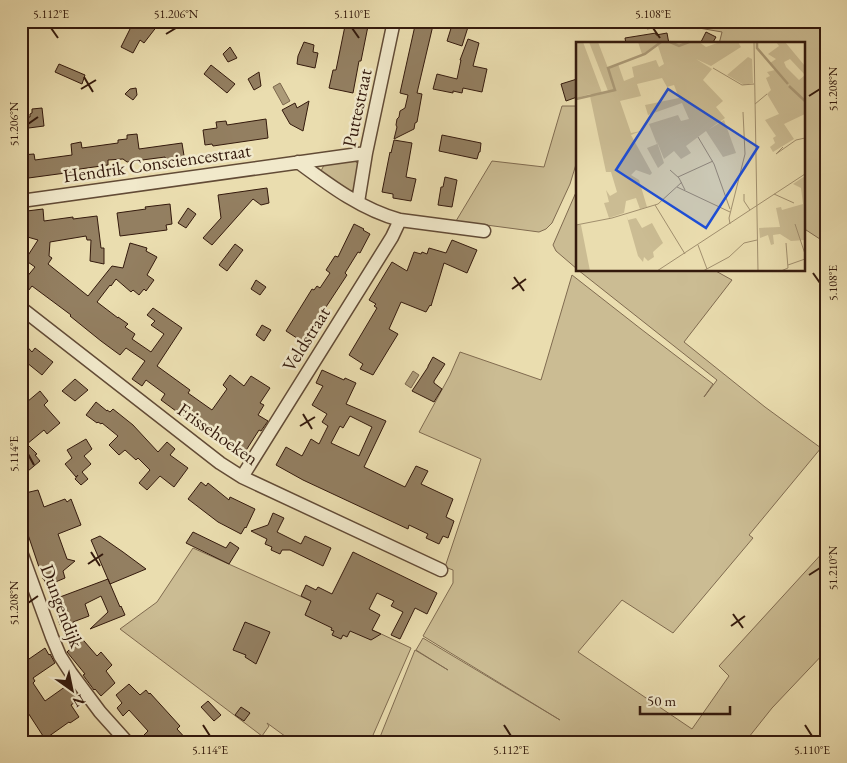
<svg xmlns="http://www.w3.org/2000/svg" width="847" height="763" viewBox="0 0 847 763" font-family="'EB Garamond',serif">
  <rect width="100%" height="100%" fill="#eaddaf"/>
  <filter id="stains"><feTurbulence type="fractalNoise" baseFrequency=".004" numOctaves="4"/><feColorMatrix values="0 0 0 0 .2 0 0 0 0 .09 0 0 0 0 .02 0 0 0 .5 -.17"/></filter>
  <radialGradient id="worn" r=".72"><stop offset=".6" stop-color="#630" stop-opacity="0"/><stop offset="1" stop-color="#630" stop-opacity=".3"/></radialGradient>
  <!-- green -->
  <path fill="#cbbc93" stroke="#806b50" d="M645,21H826V243L803,228V44H719L722,32L676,24L647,29Z
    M562,106H577V161L570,184L552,223L546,229L539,232L456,221L492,161L544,167Z
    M353,160L356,162L359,165L355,189L351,191H347L323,174L321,171L324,165Z
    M577,190V269L556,251L553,245Z
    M578,270H714L732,280L684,342L765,407L821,448L749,535L753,538L673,633L622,600L578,652L692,729L729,676L719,666L826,549V651L772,708L745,742H378L415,650L448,670L416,650L423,638L560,720L423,636L453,583V570L445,567L481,459L419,432L450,375L460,352L541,380L572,275L641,329L713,384L704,397L717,380Z
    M193,548L311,601L411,648L370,742H293L267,723L269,726L262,736L120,629L157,602Z"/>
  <!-- water -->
  <path fill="#ac9b78" stroke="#7c674d" d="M280,83L290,101L283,105L273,87Z
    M413,371L419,375L411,388L405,384Z"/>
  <!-- building -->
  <path fill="#937f61" stroke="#341a0d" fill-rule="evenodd" d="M134,21H161L144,43L140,40L133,53L121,47Z
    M346,21H369L361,61H359L353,93L329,88L333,70H336Z
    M416,21H434L417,93L422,94L417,122L415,123L414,129L394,139L397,127L396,125L397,119L399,117L400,111L405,108L408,95L400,93Z
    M453,22L468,27L462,46L447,41Z
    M706,32L716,37L712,44H700Z
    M656,33V35L667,33L669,44H626L625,38Z
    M468,39L479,43L473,66L487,69L482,92L463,88L462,93L453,91V93L433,89L437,74L457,79L461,60H460Z
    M304,42L314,45L313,52L318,53L315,68L297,64L298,56Z
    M230,47L237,58L228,62L223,54Z
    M59,64L85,75L82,84L55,72Z
    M211,65L235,84L227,93L204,74Z
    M259,72L261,86L254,90L248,79Z
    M577,79V97L566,101L561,84Z
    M136,88L137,95L133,100L125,94L130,89Z
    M309,101L303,131L290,124L282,110L295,103L297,108Z
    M42,108L44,126L21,129V117H30V114L32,113V109Z
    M266,119L268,138L213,146L212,144L205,145L203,130L217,128L216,122L226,121L227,125Z
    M137,134L139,149L182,143L185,162L166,165L165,157L127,162L123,159L108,160V165L73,170V172L21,179V155L34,154L35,160L72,155L71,144L81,142L82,148L118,143V140L127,139V135Z
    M442,135L481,143L480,152H479L477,159L439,151Z
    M394,140L412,143L406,177L416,179L411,201L393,198V194L382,192L390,152L391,153Z
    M445,177L457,180L452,207L438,205L441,187H443Z
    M267,188L269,203L261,205L253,199L212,245L203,238L221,218L218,195Z
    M170,204L172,224L166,225L167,230L120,236L117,213L146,209L145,207Z
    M188,208L196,214L186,228L178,223Z
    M43,209L44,221L73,217V219L97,216L101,248H104V264L90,261L91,240H87L86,236L50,242L49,256L52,258L48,264L88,296L112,266L123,268L130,243L147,248L146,251L157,257L147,275L154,280L146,291L144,289L139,295L133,290L131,292L116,279L111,286L110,285L97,302L118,318V317L128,324L125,327L135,334L132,339L151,352L164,334L151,325L155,321L147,315L153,308L182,328L157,366L190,390L188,393L212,410L227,389L223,385L230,375L244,386L251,376L270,388L260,403L264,405L258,415L268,421L261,431L259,430L245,452L195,418L192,422L180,414L161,400L165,394L146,380L142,386L132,379L145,361L126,348L120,355L101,341L70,316L71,315L32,286L21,300V284L35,267L25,260L38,240L24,236L22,219L28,218L27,211Z
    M354,224L364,229L363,230L370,234L360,253L358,252L345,273L347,275L303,342L286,331L312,289L314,290L317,286L320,288L330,273L326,270L335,256L338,257Z
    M452,240L477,250L467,273L444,263L431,306L430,305L426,312L401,302L389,329L398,334L390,347L373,375L360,369L363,364L349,355L377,308L374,306L376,304L369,300L392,262L407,271L414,252L421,254L422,252L427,254L429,248L446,253Z
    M235,244L243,250L227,271L219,265Z
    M256,280L266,287L260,295L251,289Z
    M262,325L271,330L264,341L256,335Z
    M21,340L32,352L35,348L53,362L42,375L21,358Z
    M433,357L445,364L434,381V383L442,389L434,402L412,391L428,367V366Z
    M322,370L344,380L345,378L356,383L346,404L386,421L364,467L405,487L416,466L428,471L421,484L453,499L446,517L454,521L448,538L443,536L439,544L426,538L428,534L409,525L408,529L303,480L276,465L286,447L302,456L311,439L319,444L328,426L322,422L327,414L312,405L323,386L316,383ZM350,416L372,427L359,456L331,443L340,426L343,428Z
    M75,379L88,390L75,401L62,391Z
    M40,391L48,401L44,405L60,423L47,434L44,430L27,444L37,454L35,455L40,461L28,471L21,463V432L27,427L21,421V407Z
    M96,402L107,411V410L110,412L113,409L133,425L158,452L167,442L175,449L170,455L188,468L174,487L160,476L147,490L139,483L150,470L138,458L136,460L125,450L119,455L109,445L118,436L102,423L101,424L98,422L97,423L86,415Z
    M86,439L92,449L84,456L91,464L82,472L88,479L81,485L75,479L78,475L76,477L65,464L72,458L67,450Z
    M201,482L206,486L208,483L229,500L230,497L255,509L246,528L245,527L241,534L218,522L188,499Z
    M38,490L44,507L65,499L67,502L71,499L81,525L58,534L67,559L75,561L63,571L65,578L46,586L44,579H43L21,514V494Z
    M273,513L284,518L277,532L301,544L305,536L331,548L323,566L290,550H282L280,554L271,550L272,547L265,544L267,539L251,531L268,525Z
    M193,532L226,548L230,542L239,548L229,564L186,543Z
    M100,536L123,552L146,569L110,584L91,540Z
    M353,552L437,593L427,614L415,608L400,639L391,635L403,612L391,606L394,601L377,593L369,609L380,615L372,630L381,634L371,640L350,631L347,637L343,635L341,639L332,635L334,631L331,630L332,628L305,615L311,601L301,596L306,585L316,590L318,587L332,594Z
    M108,579L120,607L121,606L125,615L90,629L108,612L101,596L85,604L89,616L73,622L78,634L97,656L101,652L112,665L106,671L115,683L101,696L95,689L94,690L83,675L85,674L67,652L71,648L62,624L60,625L52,600Z
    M245,622L270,632L256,664L245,657L246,655L233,650Z
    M21,647L29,659L45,648L49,655L50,654L55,663L33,678L35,681L33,683L45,701L69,684L80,699L71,705L79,717L70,723L69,722L45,739L21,702Z
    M129,684L140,695L146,690L149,694L150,693L180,726L177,729L189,742H148L143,736L148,731L129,710L123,716L117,708L122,703L116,695Z
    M208,701L221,715L214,721L201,707Z
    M241,707L250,713L244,721L235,715Z"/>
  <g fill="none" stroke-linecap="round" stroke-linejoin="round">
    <!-- street casing -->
    <g stroke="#624b36" stroke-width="15">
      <path id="street" d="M298,162C329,185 362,210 400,220L484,231
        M21,201L366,153
        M358,202L366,153L394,21
        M21,308L220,463L242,477L441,570
        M242,477L392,237L400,220
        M21,552L52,637L60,656L71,673L100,712L127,742"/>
    </g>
    <!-- street -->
    <use href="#street" stroke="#f1e9cb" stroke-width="12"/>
  </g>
  <!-- ticks -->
  <path fill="none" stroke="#341a0d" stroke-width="2" d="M51,28L58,38M352,28L359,38M653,28L660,38M166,34L176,28M84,77L93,92M81,89L96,80M809,96L820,89M28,124L38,117M813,273L820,283M514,277L524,291M512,289L526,279M303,414L312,429M300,426L315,417M28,454L34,465M91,552L100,566M88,564L103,554M809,575L820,568M28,603L38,596M733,614L743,628M731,626L745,616M203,725L210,736M504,725L511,736M805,725L812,736"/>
  <g text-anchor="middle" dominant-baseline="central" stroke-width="5" stroke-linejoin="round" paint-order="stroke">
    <!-- street labels -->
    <g font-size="19" fill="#341a0d" stroke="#f1e9cb">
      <text transform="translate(357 108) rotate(-78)">Puttestraat</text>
      <text transform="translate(157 163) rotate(-8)">Hendrik Consciencestraat</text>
      <text transform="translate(306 339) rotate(-58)">Veldstraat</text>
      <text transform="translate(218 434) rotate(35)">Frissehoeken</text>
      <text transform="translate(62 606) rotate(69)">Dungendijk</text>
    </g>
  </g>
  <!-- overview -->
  <g transform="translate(576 42)">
    <rect width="229" height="229" fill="#eaddaf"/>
    <path d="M0,0H7L26,51L32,49L13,0H22L32,26L53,17L42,22L48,39L58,35L56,25L80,18L83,25L88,22L82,4L59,16L66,12L62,0H123L130,5L144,0H162L165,5L135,24L120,17L136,27L127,38L147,59L140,65L149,76L132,88L148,78L160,111L147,115L130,89L110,104L115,111L105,117L98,109L88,117L80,97L88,121L82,126L71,106L81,102L73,82L102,73L105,79L113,77L106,61L72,73L69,63L103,56L98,43L91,45L86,36L61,42L65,54L44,59L55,91L65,89L55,93L76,131L74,133L60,128L55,133L63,138L71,165L64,167L60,156L50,159L48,171L33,176L28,161L33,160L30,148L34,154L41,150L35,130H30L14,54L23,53L14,52L0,56ZM200,0H209L229,24V72L208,82L218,97L197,110L194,105L199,101L197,96L200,94L189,78L203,72L191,52L195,48L190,36L194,34L191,30L199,28L194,21L200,17L192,12L203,4ZM214,17L229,33L223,38L210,25L208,20ZM172,15L176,17L177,41L168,43L151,33ZM229,134V198L215,199L204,192L197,193L198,202L195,203L192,193L184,196L183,186L204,185L200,166L205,165L206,168L227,162L225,146L217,142ZM50,172L52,178L60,176L66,186L76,181L87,201L77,210L78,215L72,219L68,215L67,220L62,214ZM0,183H5L14,229H0Z" fill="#cbbc93" fill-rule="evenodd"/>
    <path fill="none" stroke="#ac9b78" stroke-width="2.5" d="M94,0L103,4L113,0M181,0V6L212,42M213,44L229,59M0,57L39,48L32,26L69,12L85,0"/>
    <path fill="none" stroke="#a18f6e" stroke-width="1" d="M178,0L182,229M137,26L166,43L178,42M179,62L191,52M122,95L138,122L154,167M207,105L200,112L220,98L229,96M94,128L103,136L109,148M102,135L137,119M101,145L154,170M168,152V159L174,168M198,152L218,161M79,163L109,212M154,182L153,176L169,112L167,70M219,182L229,212M0,183L36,176L82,162L106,140M122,203L131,227M212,223L229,217M81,229L229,132M127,229L153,215L168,201L181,198M205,229L212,226L210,201"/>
    <path fill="#1d4ed8" fill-opacity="0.15" stroke="#1d4ed8" stroke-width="2.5" d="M92,47L182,105L130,186L40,128Z"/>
    <rect width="229" height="229" fill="none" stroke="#341a0d" stroke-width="2.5"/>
  </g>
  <!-- margin -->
  <rect width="847" height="763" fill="none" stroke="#eaddaf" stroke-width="55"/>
  <!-- north arrow -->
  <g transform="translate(72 690) rotate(147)" stroke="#f1e9cb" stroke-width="4" paint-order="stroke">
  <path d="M0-4L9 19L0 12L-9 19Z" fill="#341a0d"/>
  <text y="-8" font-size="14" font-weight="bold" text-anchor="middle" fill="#341a0d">N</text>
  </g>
  <!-- scale -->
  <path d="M640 706v8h90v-8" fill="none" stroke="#341a0d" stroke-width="2.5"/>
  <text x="647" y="706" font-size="15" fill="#341a0d" stroke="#f1e9cb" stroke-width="4" paint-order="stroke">50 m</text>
  <rect x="28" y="28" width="792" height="708" fill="none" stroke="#341a0d" stroke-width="2"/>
  <g font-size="12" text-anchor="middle" fill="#341a0d">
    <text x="51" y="18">5.112°E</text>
    <text x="176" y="18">51.206°N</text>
    <text x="352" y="18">5.110°E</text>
    <text x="653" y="18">5.108°E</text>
    <text transform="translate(833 89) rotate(-90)" y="4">51.208°N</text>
    <text transform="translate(14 124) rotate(-90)" y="4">51.206°N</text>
    <text transform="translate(833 283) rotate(-90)" y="4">5.108°E</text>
    <text transform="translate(14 454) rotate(-90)" y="4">5.114°E</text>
    <text transform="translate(833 568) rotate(-90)" y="4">51.210°N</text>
    <text transform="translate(14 603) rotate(-90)" y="4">51.208°N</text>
    <text x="210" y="754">5.114°E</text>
    <text x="511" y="754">5.112°E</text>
    <text x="812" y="754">5.110°E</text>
  </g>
  <rect width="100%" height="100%" filter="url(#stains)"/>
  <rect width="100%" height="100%" fill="url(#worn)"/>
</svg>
